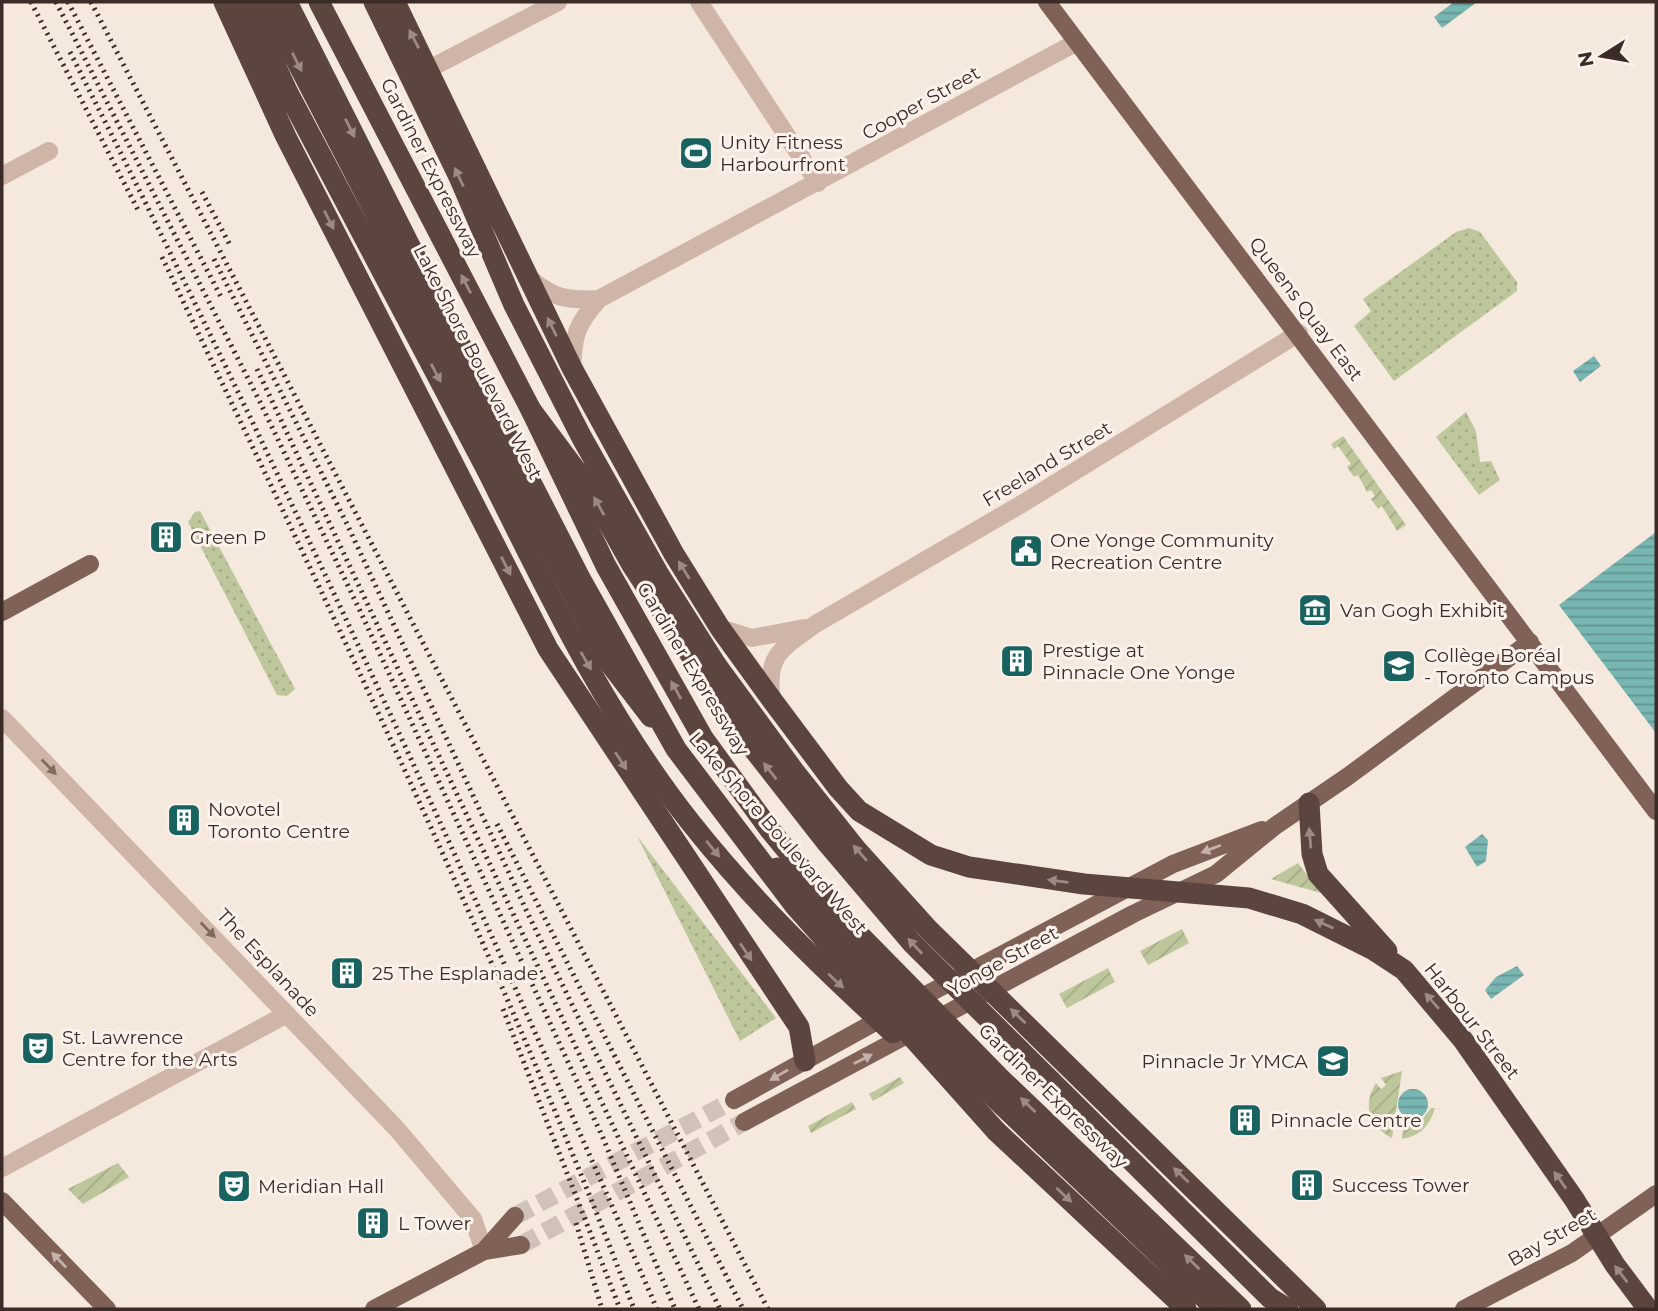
<svg xmlns="http://www.w3.org/2000/svg" width="1658" height="1311" viewBox="0 0 1658 1311" font-family="Montserrat,sans-serif">
  <defs>
    <pattern id="grass-dots" width="8" height="8" patternUnits="userSpaceOnUse" patternTransform="scale(1.75)"><rect width="8" height="8" fill="#bdc79b"/><path d="M2 2h.1M6 6h.1" fill="none" stroke="#a3ab86" stroke-width="1.8" stroke-linecap="round"/></pattern>
    <pattern id="garden-furrows" width="10" height="10" patternUnits="userSpaceOnUse" patternTransform="scale(1.75)"><rect width="10" height="10" fill="#bdc79b"/><path d="M-1 1l2-2M0 10L10 0M9 11l2-2" fill="none" stroke="#a3ab86"/></pattern>
    <pattern id="water-rules" width="6" height="5" patternUnits="userSpaceOnUse" patternTransform="scale(1.75)"><rect width="6" height="5" fill="#78b6b2"/><path d="M0 2.5h6" fill="none" stroke="#649491"/></pattern>
  </defs>
  <rect width="100%" height="100%" fill="#f5e8dd"/>
  <!-- grass -->
  <path fill="url(#grass-dots)" d="M1469,228L1480,232L1517,282V291L1394,381L1354,326L1371,311L1363,299L1456,232Z
    M1466,412L1476,431L1480,462L1491,461L1500,480L1479,495L1436,437Z
    M200,511L295,689L287,696L277,695L188,522L195,512Z
    M637,836L776,1018L740,1041Z"/>
  <!-- garden -->
  <path fill="url(#garden-furrows)" d="M1343,436L1406,525L1397,531L1382,506L1378,509L1371,499L1375,496L1371,490L1367,492L1358,475L1354,477L1347,467L1351,464L1338,446L1334,449L1331,444Z
    M1298,863L1321,893L1271,879Z
    M1182,929L1189,943L1148,965L1140,951Z
    M1108,968L1115,982L1067,1008L1059,994Z
    M1402,1071L1392,1138C1369,1126 1362,1105 1376,1083L1381,1089L1386,1085L1381,1078Z
    M900,1077L904,1083L873,1101L869,1094Z
    M852,1102L856,1109L811,1133L808,1126Z
    M1431,1108H1435C1430,1125 1421,1136 1402,1139L1404,1120L1421,1121Z
    M118,1163L129,1177L83,1204L68,1189Z"/>
  <!-- water -->
  <path fill="url(#water-rules)" d="M1454,2H1477L1442,28L1434,17Z
    M1594,356L1601,366L1580,382L1573,371Z
    M1656,532V733L1559,605Z
    M1482,834L1488,840L1486,861L1477,867L1465,847Z
    M1517,966L1524,975L1491,999L1485,990L1496,977Z
    M1398 1104a15 15 0 1 1 30 0a15 15 0 1 1-30 0Z"/>
  <g fill="none" stroke-linecap="round" stroke-linejoin="round">
    <!-- major-tunnel -->
    <path stroke="#d0c2b9" stroke-width="18" stroke-dasharray="18 9" stroke-linecap="butt" d="M515,1216L734,1100
      M521,1245L744,1122"/>
    <!-- minor -->
    <path stroke="#cfb5a7" stroke-width="18" d="M699,2L818,183
      M429,69L558,2
      M2,176L49,151
      M529,278C553,298 567,301 599,299
      M572,367C574,334 576,325 599,299L1077,42
      M720,628L752,638L804,628
      M772,700C765,656 781,649 814,625L1020,505L1299,333
      M2,718L396,1128L473,1219L484,1251
      M2,1168L287,1014"/>
    <!-- major -->
    <path stroke="#7f6158" stroke-width="18" d="M1047,2L1656,811
      M2,612L90,564
      M734,1100L875,1022L1173,864L1262,830
      M744,1122L1133,914L1216,874L1275,826L1347,777L1530,642
      M2,1201L107,1309
      M484,1251L521,1245
      M374,1309L484,1251L515,1216
      M1464,1309L1572,1253L1656,1194"/>
    <!-- highway -->
    <path stroke="#5d453f" stroke-width="21" d="M224,2L286,137L548,649L799,1027L805,1061
      M246,2L287,91L487,470
      M266,2L605,657L651,717
      M287,2L418,262
      M319,2L531,410L587,485L632,565L744,737
      M374,2L460,179L514,305L582,438L658,573L717,666
      M395,2L572,368L674,554L720,628L772,700L838,788L859,811L931,855L969,867L1084,884L1249,898L1302,914L1372,949L1404,970L1463,1040L1574,1199L1615,1265L1648,1309
      M1309,803L1312,854L1318,874L1387,951
      M777,868L940,1046L1216,1309
      M1050,1080L1270,1298L1288,1309
      M996,1131L1186,1309"/>
    <!-- rail -->
    <path stroke="#3b2c28" stroke-width="5" stroke-dasharray="2 5" stroke-linecap="butt" d="M31,2L138,210
      M56,2L260,402L362,615L603,1138L675,1309
      M68,2L221,297
      M91,2L768,1309
      M70,52C279,465 472,884 657,1309
      M202,192L231,247
      M162,257C327,604 497,950 634,1309
      M214,259L347,524L528,914L720,1309
      M257,369L699,1309
      M497,824L743,1309
      M503,1009L620,1309
      M576,1223L602,1309"/>
    <!-- highway-bridge -->
    <path stroke="#5d453f" stroke-width="21" d="M418,262L581,580L676,749L795,906L996,1131
      M531,410L606,566L703,738L770,830L840,915L1002,1080L1241,1309
      M487,470C547,591 606,716 691,823C752,900 821,967 893,1033
      M717,666L794,771L856,849L928,929L1316,1309
      M744,737L827,843L912,943L1050,1080"/>
  </g>
  <!-- one-way arrows -->
  <defs><path id="oneway-solid" d="M-6-.8H1V-3.2L6.5 0L1 3.2V.8H-6Z" transform="scale(1.75)"/></defs>
  <g fill="#9d8a84">
    <use href="#oneway-solid" transform="translate(414 39) rotate(-117)"/>
    <use href="#oneway-solid" transform="translate(297 62) rotate(63)"/>
    <use href="#oneway-solid" transform="translate(350 128) rotate(63)"/>
    <use href="#oneway-solid" transform="translate(459 177) rotate(-115)"/>
    <use href="#oneway-solid" transform="translate(329 220) rotate(63)"/>
    <use href="#oneway-solid" transform="translate(466 284) rotate(-117)"/>
    <use href="#oneway-solid" transform="translate(552 327) rotate(-116)"/>
    <use href="#oneway-solid" transform="translate(436 373) rotate(62)"/>
    <use href="#oneway-solid" transform="translate(599 506) rotate(-119)"/>
    <use href="#oneway-solid" transform="translate(506 566) rotate(63)"/>
    <use href="#oneway-solid" transform="translate(684 570) rotate(-122)"/>
    <use href="#oneway-solid" transform="translate(586 661) rotate(60)"/>
    <use href="#oneway-solid" transform="translate(676 690) rotate(-119)"/>
    <use href="#oneway-solid" transform="translate(621 761) rotate(57)"/>
    <use href="#oneway-solid" transform="translate(770 771) rotate(-128)"/>
    <use href="#oneway-solid" transform="translate(1310 838) rotate(-95)"/>
    <use href="#oneway-solid" transform="translate(713 849) rotate(50)"/>
    <use href="#oneway-solid" transform="translate(860 853) rotate(-131)"/>
    <use href="#oneway-solid" transform="translate(1058 881) rotate(-173)"/>
    <use href="#oneway-solid" transform="translate(1324 924) rotate(-156)"/>
    <use href="#oneway-solid" transform="translate(915 946) rotate(-133)"/>
    <use href="#oneway-solid" transform="translate(746 952) rotate(56)"/>
    <use href="#oneway-solid" transform="translate(836 981) rotate(43)"/>
    <use href="#oneway-solid" transform="translate(1432 1001) rotate(-131)"/>
    <use href="#oneway-solid" transform="translate(1018 1016) rotate(-136)"/>
    <use href="#oneway-solid" transform="translate(1028 1105) rotate(-136)"/>
    <use href="#oneway-solid" transform="translate(1181 1175) rotate(-136)"/>
    <use href="#oneway-solid" transform="translate(1560 1180) rotate(-125)"/>
    <use href="#oneway-solid" transform="translate(1064 1195) rotate(43)"/>
    <use href="#oneway-solid" transform="translate(1192 1262) rotate(-136)"/>
    <use href="#oneway-solid" transform="translate(1621 1274) rotate(-127)"/>
  </g>
  <g fill="#7e6a61">
    <use href="#oneway-solid" transform="translate(49 767) rotate(46)"/>
    <use href="#oneway-solid" transform="translate(208 930) rotate(46)"/>
  </g>
  <g fill="#c4b1a9">
    <use href="#oneway-solid" transform="translate(1211 849) rotate(159)"/>
    <use href="#oneway-solid" transform="translate(863 1059) rotate(-27)"/>
    <use href="#oneway-solid" transform="translate(779 1075) rotate(150)"/>
    <use href="#oneway-solid" transform="translate(59 1260) rotate(-134)"/>
  </g>
  <!-- icons -->
  <defs>
    <g id="stadium-square" transform="scale(1.75)"><rect x="-9" y="-9" width="18" height="18" rx="4" fill="#186260" stroke="#fcf2eb"/><path d="M0-5a6.5 5 0 1 0 0 10a6.5 5 0 1 0 0-10ZM-3.5-1.8h7v3.6h-7Z" fill="#fff"/></g>
    <g id="building-square" transform="scale(1.75)"><rect x="-9" y="-9" width="18" height="18" rx="4" fill="#186260" stroke="#fcf2eb"/><path d="M-4-6H4V6H1V3H-1V6H-4ZM-2.5-4.3h1.7v1.8h-1.7ZM.8-4.3h1.7v1.8H.8ZM-2.5-1h1.7V.8h-1.7ZM.8-1h1.7V.8H.8Z" fill="#fff"/></g>
    <g id="civic-square" transform="scale(1.75)"><rect x="-9" y="-9" width="18" height="18" rx="4" fill="#186260" stroke="#fcf2eb"/><path d="M-.6-6.5H3V-4.5H.6V-3L4-1V1h2V6H-6V1h2V-1L-.6-3ZM-1.2 2.5V6h2.4V2.5Z" fill="#fff"/></g>
    <g id="museum-square" transform="scale(1.75)"><rect x="-9" y="-9" width="18" height="18" rx="4" fill="#186260" stroke="#fcf2eb"/><path d="M0-6L6-3V-2H-6V-3ZM-5-1h2V3h-2ZM-1-1h2V3h-2ZM3-1h2V3H3ZM-6 4H6V6H-6Z" fill="#fff"/></g>
    <g id="university-square" transform="scale(1.75)"><rect x="-9" y="-9" width="18" height="18" rx="4" fill="#186260" stroke="#fcf2eb"/><path d="M0-5L7-2L0 1L-7-2ZM-4 1L0 2.5L4 1V4Q0 6-4 4Z" fill="#fff"/></g>
    <g id="theatre-square" transform="scale(1.75)"><rect x="-9" y="-9" width="18" height="18" rx="4" fill="#186260" stroke="#fcf2eb"/><path d="M-5-5.5Q0-4 5-5.5V0Q5 5 0 6Q-5 5-5 0ZM-3.3-2.5H-1v1.5H-3.3ZM1-2.5H3.3v1.5H1ZM-2.8 1Q0 5.5 2.8 1Z" fill="#fff"/></g>
    <g id="school-square" transform="scale(1.75)"><rect x="-9" y="-9" width="18" height="18" rx="4" fill="#186260" stroke="#fcf2eb"/><path d="M0-5L7-2L0 1L-7-2ZM-4 1L0 2.5L4 1V4Q0 6-4 4Z" fill="#fff"/></g>
  </defs>
  <g fill-rule="evenodd">
    <use href="#stadium-square" x="696" y="153"/>
    <use href="#building-square" x="166" y="537"/>
    <use href="#civic-square" x="1026" y="551"/>
    <use href="#museum-square" x="1315" y="610"/>
    <use href="#building-square" x="1017" y="661"/>
    <use href="#university-square" x="1399" y="666"/>
    <use href="#building-square" x="184" y="820"/>
    <use href="#building-square" x="347" y="973"/>
    <use href="#theatre-square" x="38" y="1048"/>
    <use href="#school-square" x="1333" y="1061"/>
    <use href="#building-square" x="1245" y="1120"/>
    <use href="#building-square" x="1307" y="1185"/>
    <use href="#theatre-square" x="234" y="1186"/>
    <use href="#building-square" x="373" y="1223"/>
  </g>
  <g text-anchor="middle" dominant-baseline="central" stroke-width="6" stroke-linejoin="round" paint-order="stroke">
    <!-- street labels -->
    <g font-size="19" fill="#3b2c28" stroke="#fcf2eb">
      <text transform="translate(921 103) rotate(-29)">Cooper Street</text>
      <text transform="translate(431 168) rotate(63)">Gardiner Expressway</text>
      <text transform="translate(1306 309) rotate(53)">Queens Quay East</text>
      <text transform="translate(478 362) rotate(63)">Lake Shore Boulevard West</text>
      <text transform="translate(1047 464) rotate(-31)">Freeland Street</text>
      <text transform="translate(693 669) rotate(59)">Gardiner Expressway</text>
      <text transform="translate(778 833) rotate(49)">Lake Shore Boulevard West</text>
      <text transform="translate(1003 961) rotate(-29)">Yonge Street</text>
      <text transform="translate(268 963) rotate(47)">The Esplanade</text>
      <text transform="translate(1472 1021) rotate(52)">Harbour Street</text>
      <text transform="translate(1053 1096) rotate(44)">Gardiner Expressway</text>
      <text transform="translate(1552 1237) rotate(-30)">Bay Street</text>
    </g>
    <!-- poi labels -->
    <g font-size="19" fill="#3b2c28" stroke="#fcf2eb" text-anchor="start">
      <text x="720" y="142">Unity Fitness<tspan x="720" dy="22">Harbourfront</tspan></text>
      <text x="190" y="537">Green P</text>
      <text x="1050" y="540">One Yonge Community<tspan x="1050" dy="22">Recreation Centre</tspan></text>
      <text x="1340" y="610">Van Gogh Exhibit</text>
      <text x="1042" y="650">Prestige at<tspan x="1042" dy="22">Pinnacle One Yonge</tspan></text>
      <text x="1424" y="655">Collège Boréal<tspan x="1424" dy="22">- Toronto Campus</tspan></text>
      <text x="208" y="809">Novotel<tspan x="208" dy="22">Toronto Centre</tspan></text>
      <text x="372" y="973">25 The Esplanade</text>
      <text x="62" y="1037">St. Lawrence<tspan x="62" dy="22">Centre for the Arts</tspan></text>
      <text x="1308" y="1061" text-anchor="end">Pinnacle Jr YMCA</text>
      <text x="1270" y="1120">Pinnacle Centre</text>
      <text x="1332" y="1185">Success Tower</text>
      <text x="258" y="1186">Meridian Hall</text>
      <text x="398" y="1223">L Tower</text>
    </g>
  </g>
  <!-- border -->
  <rect width="1658" height="1311" fill="none" stroke="#3b2c28" stroke-width="7"/>
  <!-- north arrow -->
  <g transform="translate(1602 56) rotate(259)" stroke="#fcf2eb" stroke-width="5" paint-order="stroke">
  <path d="M0-5L12 26L0 18L-12 26Z" fill="#3b2c28"/>
  <text y="-10" font-size="19" font-weight="bold" text-anchor="middle" fill="#3b2c28">N</text>
  </g>
</svg>
